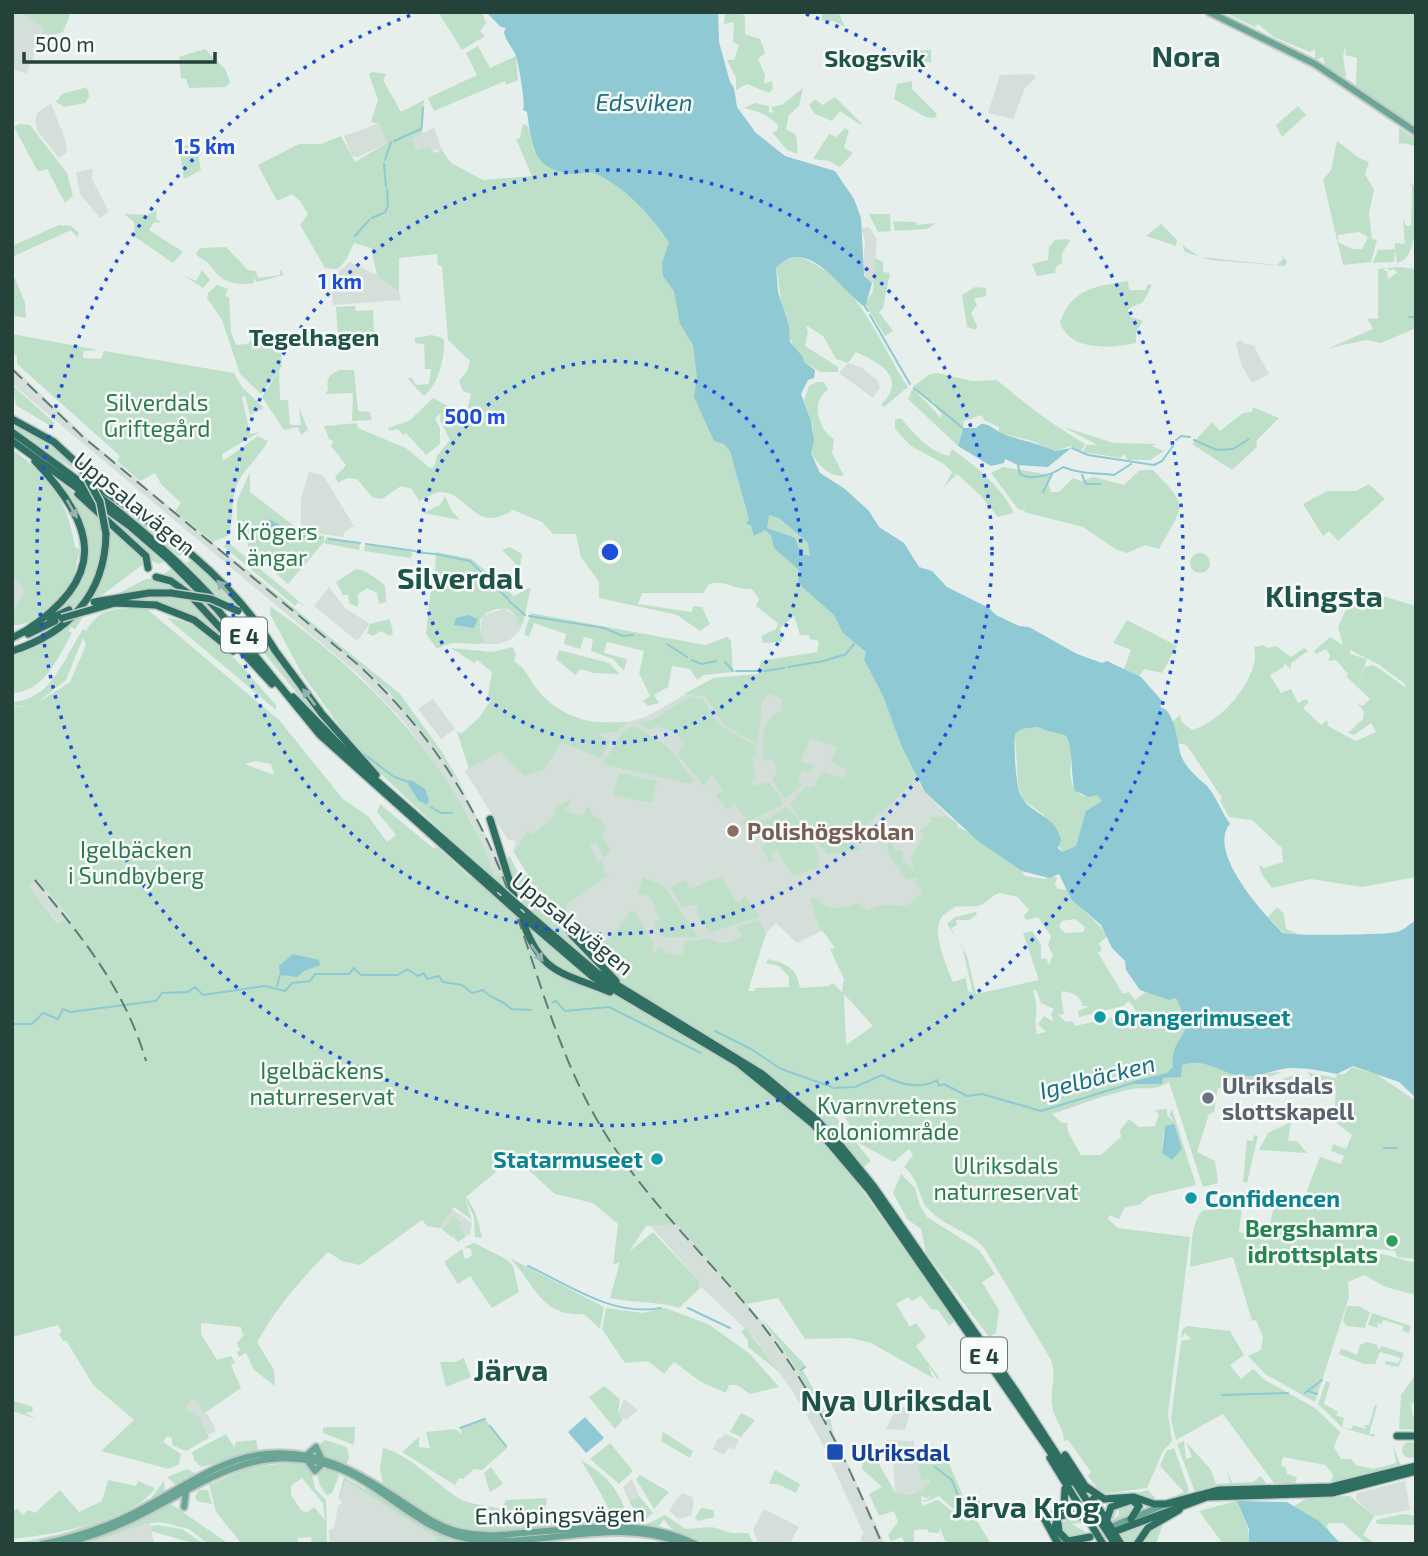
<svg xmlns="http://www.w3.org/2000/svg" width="1428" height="1556" viewBox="0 0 1428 1556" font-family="'Exo 2',sans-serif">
  <rect width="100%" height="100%" fill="#e6efeb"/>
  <!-- built -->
  <path fill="#d4dfda" d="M12,12H58L52,24L44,31L26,74L12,68Z
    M1033,74L1036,78L1025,88L1013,119L988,113L1000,75Z
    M51,104L65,139L67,152L59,158L38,132L35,121L38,112Z
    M380,123L387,143L358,157L352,156L344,136Z
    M434,128L442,150L416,151L411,138Z
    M93,169L92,179L109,212L100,218L80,194L76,172Z
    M869,227L877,239L874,283L867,280L863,271L865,240L861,228Z
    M350,262L377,275L399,292L401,300L333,305L331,278Z
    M1242,340L1244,344L1253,345L1269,374L1252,383L1241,364L1236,343Z
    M848,363L861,367L878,381L880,388L873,398L839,373Z
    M12,366L88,439L360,665L409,715L435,747L467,798L493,849L655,1198L760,1319L797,1370L828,1421L885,1544H862L861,1536L864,1534L820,1439L793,1392L753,1336L700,1286L699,1281L646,1221L489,861L470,819L436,765L403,721L358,674L18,389L12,382Z
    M309,472L323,475L354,526L344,532L343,537L317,533L301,526V498Z
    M12,576L25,590L12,614Z
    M329,587L345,608L370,624L357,641L314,606Z
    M504,608L516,616L517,625L523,623L520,630L510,640L498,644H482L486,641L480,631L482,616Z
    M845,667L925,792L956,824L1002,861L975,906L956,907L941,917L867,930L821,931L797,943L776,923L767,932L755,966L701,1007L555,917L513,851L516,841L508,840L465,771L534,710L592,722H628L646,717L714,678Z
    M433,699L455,729L441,739L418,709Z
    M36,880L71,919L58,923L28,885Z
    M452,1209L472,1223L470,1234L458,1242L440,1228L427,1226Z
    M190,1399L198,1402L203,1414L207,1413L216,1431L208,1435L209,1438L182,1417Z
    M624,1399L638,1410L626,1420L618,1414Z
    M898,1404L911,1411L905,1430L886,1429Z
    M726,1434L739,1440L734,1450L729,1447L724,1455L713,1449L717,1440Z
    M887,1440L914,1441L913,1457L927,1461L930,1482L919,1493L905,1496L895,1492L893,1457H887Z
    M632,1479L639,1496L629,1501L623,1487Z
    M346,1481L436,1538L437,1544H330L329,1530L334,1528L338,1506L342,1503L338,1497Z
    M1405,1481L1410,1510L1374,1516L1356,1499L1357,1493Z
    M682,1493L692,1497L694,1503L691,1516L678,1519L669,1510Z
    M764,1509L799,1527L791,1541L796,1544H759L753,1530Z
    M145,1524H150L154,1544H88Z"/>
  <!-- green -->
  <path fill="#bfe0c8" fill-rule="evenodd" d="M20,12H71L63,32L51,36L48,44L39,42L44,29Z
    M438,12H482L486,23L480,31L485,36L462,50Z
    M725,12H741L745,17V34L760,39L765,53L758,59L765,75L764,84L772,81L773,89L769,93L747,84L736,90V78L727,60H734L739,45L733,42L734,22L724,24Z
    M821,12H838L845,27L834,21H823Z
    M1224,12H1416V128L1356,86L1357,58L1345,55L1346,44L1343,56L1346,78L1325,66L1323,57L1315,60V49L1310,52L1274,37L1258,24L1255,27Z
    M478,46L490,68L516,56L518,80L506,85L505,81L434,111L428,98L477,75L466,53Z
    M205,49L225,69L230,82L226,87L189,88L186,79L181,78L179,57Z
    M931,50V62H913L912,51Z
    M373,72L386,74L383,80L401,112L424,100L422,133L412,139L416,151L429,147L434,153L442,150L451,163L483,180L532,176L516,139L520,138L523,124L528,126L534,152L602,163L683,234L825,546L886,651L864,660L883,696L917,776C909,784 902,793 894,801C880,815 864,823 853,841L861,849L827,855L790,805L804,788L814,787L822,771L843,778L846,770L831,762L837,747L810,738L801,761L814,766L811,772L802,771L798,781L802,785L785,799L772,780L777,770L773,759L763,761C763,738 760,720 782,710V699L769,694L762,701L758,744L724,725L706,697L684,694L714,678L758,674L761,661L817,652L819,641L810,639L809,635H800L794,616L780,628L782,642L763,643L761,636L776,629L778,623L756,606L759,599L752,589C734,590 725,579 709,584L703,593H642L638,604L692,612L693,606L702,607L710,624L700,631L677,615L599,598V582L581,557L576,534H553L542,522L513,510C473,536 469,490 439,492C433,493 425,499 419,501L412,489L401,486L382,499L372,497L357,479L347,478L338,483L335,477L346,465L331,446L333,441L329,439L324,426L357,423L358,428L406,448L430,468L434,467L437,456L450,440L440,420L441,413L435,418L440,428V444L426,455L406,433L403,435L398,429L389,431L388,428L409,421L433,398L450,407L449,413L466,415L471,394L463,391L459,381L467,371L470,361L448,340L442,266L438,265L437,254L399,258V292L377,275L371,248L354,243L346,260L338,269L325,268L300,225L308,214L300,201L292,194L277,201L258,165L299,144H321L341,136L355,162L387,143L380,124L371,122L378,100L369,74Z
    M912,81V89L937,114L935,118L926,117L894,99L897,84Z
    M88,87L85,90L88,89L89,97L85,103L64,107L56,102L62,94Z
    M803,88L799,106L789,115L786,129L796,135L798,154L787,150L772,132L777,131L778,125C767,114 756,111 744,108L755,103L769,106V112L774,113L771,107L782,105Z
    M835,97L862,124L861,125L840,111L832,121L815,114L809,105L815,99L823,105Z
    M1298,106L1306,115L1282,137L1276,125Z
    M19,124L30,125L67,173L73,196L65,203L47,169L38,172L14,127Z
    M845,128L849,130L844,148L853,153L840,167L829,161L813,159L829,134L836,137Z
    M1399,128L1416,139V146L1402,143L1399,145Z
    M1337,141L1359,158L1369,162L1365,174L1374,190L1369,213L1372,239L1377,240L1371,262L1343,265L1323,180L1331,170ZM1359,232L1368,237L1362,249H1352L1338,242V235Z
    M196,144L201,170L184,179L179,147Z
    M1409,182L1416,187C1416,204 1420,259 1397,263L1395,251L1394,262L1373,263L1378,250L1395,249V243L1405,244L1403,218L1406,226H1411L1412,186Z
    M157,210L156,219L162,223L154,222L149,230L183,252L173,263L135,237L134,222L124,214L147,215Z
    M869,214H890L891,231L878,232Z
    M893,221L916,222L917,225L936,223L927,229L895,231Z
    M1161,224L1177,240L1176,246L1146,236Z
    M59,225L71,226L79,233L77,237L71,230L12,257V246Z
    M1067,239L1070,241L1062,253V263L1056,267L1055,273L1037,276L1032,264L1048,260L1049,247L1055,240Z
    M1182,245L1200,257L1277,265L1283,259L1280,253L1287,262L1285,266L1211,260L1185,252Z
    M226,247L248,270L256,271L258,278L280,275V269L284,275L257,282L254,278V283C232,286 221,282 210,265C206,260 200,259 196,254L200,248Z
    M799,257C859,279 876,338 908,387L884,407L881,405C907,378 882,364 856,352L848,363L836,359L823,336L806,325L808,333L805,346L838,367V372H821L804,362L803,357C783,345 781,290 776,268L782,260Z
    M875,258L883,262V272L890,273L883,308L879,312L893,331L885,336L865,304L873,291Z
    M1399,267L1416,269V328L1381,343L1366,340L1329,348L1373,329L1367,318L1378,319V269L1387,268L1383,270L1387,271L1388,279L1397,273L1394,269L1389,271L1388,268Z
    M202,270L210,280L203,288L183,275L196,281Z
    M15,278L25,303L26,318L12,315V279Z
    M1128,281L1129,290H1145L1148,284L1152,285L1143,302L1128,309L1129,316L1143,321L1136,332V343C1110,349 1069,351 1060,322C1073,287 1095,287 1128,281Z
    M217,285L228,289L225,296L229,297L231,332L236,345L248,344L252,339L265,345L280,342L282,366L261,394L240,374L222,320L207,298L208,293Z
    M975,287L986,288V296L974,299L977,305L971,313L977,326L976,330L967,327L962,295Z
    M355,306L356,311L373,310L374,334H357V340L338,336L336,307Z
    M12,334L99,350L83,351V358L101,359L104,351L234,373L242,387L264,408L250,415L245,396L242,397L250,434L260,432L222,454L223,461L258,436L268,441C259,458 243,469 236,487C230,503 235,523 227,536L213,542L175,511L181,503L161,484L155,473L140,481L117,461L120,456L17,364V356L12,354Z
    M432,335L444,339C445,357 439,384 424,396L408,379L411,377L416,385L429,384L431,369H425L424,344L415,343V338Z
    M279,370L280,400H288L290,425H301L299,407L308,430L301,435L298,427L284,430L262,397Z
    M340,370H354L358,411L370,412L372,420L352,421L353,393L325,394L328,390C326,379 329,374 340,370Z
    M937,373L972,381L997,380C1025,404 1054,426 1085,444L1081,451L1071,446L1054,451L1032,441L999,433V427L984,420L982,415L964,421L958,446L908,399L913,388L941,418L942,415L933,403L934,401L930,402L914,386L930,374Z
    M817,382H824L828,390C810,401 818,430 834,439L832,453L844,476C829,477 819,466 811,453L813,428L804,400L809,386Z
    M12,385L55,423L52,427L16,405Z
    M1253,407L1279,418L1256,441L1257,447L1232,470L1192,444L1212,422L1220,431L1243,413L1252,412Z
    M901,418C913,433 930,452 949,456L952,449C977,467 1000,485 1014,513L998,517L979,494L957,474L944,487L952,472L944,464L911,446L895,429V420Z
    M12,421L58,448L87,478L12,428Z
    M1063,427L1114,443L1156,444L1152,446L1164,451L1150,460H1128L1124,454L1121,458L1083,452L1086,445L1151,446L1098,445Z
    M12,449C51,478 67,500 75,547L80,550C76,563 75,578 69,589C62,605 29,627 12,625V614L25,590L12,576Z
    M1003,467L1051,475L1048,483L1051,492H1059L1073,478L1081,481L1094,477L1124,485L1140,470H1153C1190,508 1184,504 1159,549L1145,545L1127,553L1117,550L1083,527L1024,512L1025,505L1023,511L1018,509L991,473Z
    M250,472V492L302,532L324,536V543L327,537L360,544L359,550L323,543L288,584L249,550L245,532L237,522V501Z
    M51,474L102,516C106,550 96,573 83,604L54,613C76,595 87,567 85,538C83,524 59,489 51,474Z
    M1369,484L1385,499L1338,541L1329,531L1323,536L1303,504L1327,491H1356Z
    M98,490L148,520L185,553L179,556Z
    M445,496L451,510L460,520L423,513L440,505Z
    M105,512L166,561L159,564L150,560Z
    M107,521L146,562L97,599L89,602L97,586Z
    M229,543L307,608L298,602L295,606L223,546Z
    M365,545L409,551L413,554L410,558L364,551Z
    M219,547L400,694L442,752L468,797L434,747L387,690Z
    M510,547L522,554L520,568L502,550Z
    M436,552L472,559L514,596L531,587L523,623L517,625L516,616L508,609C498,607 485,611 480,620V631L486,642C470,648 456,637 437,649L426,634L431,587L428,583L435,577Z
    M1190 563a10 10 0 1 1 20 0a10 10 0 1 1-20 0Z
    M195,559L202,565L247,615L221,600L186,563Z
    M173,568L197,593L160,576Z
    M356,569C367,570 377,579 385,586L386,602L379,604L377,593L367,588L357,595L359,603L357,607L349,603L348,595H343L336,582Z
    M146,579H159L184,591L115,595Z
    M1356,588L1416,606V877L1362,887L1311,879L1272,888L1262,875L1259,865L1264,868L1283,862L1282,848L1252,820L1229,817L1220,801L1222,798L1190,750L1186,745L1177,743L1172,722L1180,715L1182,722L1192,730C1221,723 1262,676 1254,647L1264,645L1267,648L1276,646L1291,657L1304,648L1308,651L1291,663V669L1284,663V667L1270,675L1281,693L1291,689L1298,703L1306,699L1309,702L1303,708L1321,725L1327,720L1328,726L1356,741L1376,732L1371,723L1354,735L1348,733L1363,719L1364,712L1357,702L1362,706L1370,699L1346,676L1348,674L1336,660L1328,661L1330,655L1326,649L1316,654L1314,651L1330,637L1343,645L1338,627ZM1350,650L1378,664L1405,684V687L1374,665L1365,667L1358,686L1367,659L1350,654Z
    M144,595L190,597L248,662C224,641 196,612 163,605C146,601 126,602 109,601Z
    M270,606C369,675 452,761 495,876H509L506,859L510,856L519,875H528L514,852L528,831L533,835L556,814L553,809L572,798L567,808L560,809L582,816L586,810L584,806L591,809V814L597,819H602L606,830L601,834L611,851L604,857L596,842L590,845L597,861H602L605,873L610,874L566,905V918L602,945L617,930L630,911L635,912L653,941L652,955L661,947L666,953L682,955L685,942L711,938L716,943L731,942L742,936L737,927L758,920L766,933L748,991H755V988L789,987V977L779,966L766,963L768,959C787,964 797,968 800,988L829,986L833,983L842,992L844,979L830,949L835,948L819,926L810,900L816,898C828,913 844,908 860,903L867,911C895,896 903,919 922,891L915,883L918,877L907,880L889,855L887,845L903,827H910L893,842L894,850L903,851V861L914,870L911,858L924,836L920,831L932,821L929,818L946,816L958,823L957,829L967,831L1022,871L1025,876L1045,879L1053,875L1057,878L1055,885L1058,889L1067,890C1078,909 1098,919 1107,937L1099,943L1102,950L1098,953L1123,994L1129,992L1135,1000L1146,992L1176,997L1187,1019L1186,1033L1210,1064L1235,1075L1281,1072L1262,1080L1261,1088L1256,1092L1218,1088L1214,1112L1209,1114L1197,1152L1215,1161L1218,1183L1203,1187L1169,1082C1151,1093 1147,1085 1127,1090C1101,1096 1077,1106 1052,1114L1062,1123H1067L1068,1132L1081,1155H1101L1121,1137L1120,1130L1129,1119L1139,1127L1155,1126L1159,1114L1154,1110L1167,1109V1115L1175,1123L1169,1114L1172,1109L1196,1185L1149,1196L1139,1205L1125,1207L1119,1219L1110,1215L1108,1219L1118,1228L1190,1237L1168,1414L1172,1441L1163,1451L1147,1488L1102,1494L1088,1476L1091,1472L1068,1440L1064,1441C1064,1428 1053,1418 1052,1405C1050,1388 1057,1377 1051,1360L985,1249C970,1231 945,1227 929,1210C917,1197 921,1181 904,1167L913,1155L909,1149L894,1162L860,1144L838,1104L832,1112L871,1161L852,1176L955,1321L949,1326L938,1310L931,1309L921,1296L912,1301L908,1297L896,1304L910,1327L916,1323L926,1337L916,1346L939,1378L938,1380L928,1365L933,1378L871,1343L851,1338L805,1339L778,1298L747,1304L677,1224L646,1226L629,1252L653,1232L699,1281L700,1288L679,1308C657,1301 633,1303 610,1298L620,1262L613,1265L618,1224L593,1203L555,1194L514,1157L466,1197C476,1210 479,1223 482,1238L475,1237L474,1217L465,1198L472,1220L454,1207L439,1228L427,1226L422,1220L360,1265L342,1261L328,1252C301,1279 277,1307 257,1342L274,1370L275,1386L254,1370L246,1353L239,1357L237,1352L240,1350L237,1343L246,1332L242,1334L241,1327L201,1323V1334L217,1360L231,1356L235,1362L231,1365L241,1388L203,1414L198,1402L190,1399L186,1410L199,1417L209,1438L186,1451L172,1445V1438L167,1436L163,1442L181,1454L179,1464L169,1469L101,1451L134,1420L93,1385L66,1340L63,1341L59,1334L62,1332L58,1325L12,1337V706L29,708L12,705V702C52,700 64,658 83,629L86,631C102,604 119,609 147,609L279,720L343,799L368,816L387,842L396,835L377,812L380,804L433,848L437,847L471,878L490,877L360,754L302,674L270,614ZM83,638L86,645L70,682L37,703L66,680ZM256,761L271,764L274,775L245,764ZM37,880L71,919L57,923L29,886ZM999,893L1018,897L1029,910L1024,916L1026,920L1038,917L1051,936L1048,945L1053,955L1049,965L1046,958L1041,959V945L1032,931L1023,933L1039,980L976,994L967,956L951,928L957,925L956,920H969L977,915L976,912L955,917L947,924L962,946L973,993L968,991L965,974V978L953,982C945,962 924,919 953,907C961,904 972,908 981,905C987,902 992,896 999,893ZM1075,919L1085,927L1083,932L1065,933L1059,927L1062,921ZM1036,990L1041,1003L1054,1009L1051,1014L1054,1022L1044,1016L1038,1024L1046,1032L1037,1034C1033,1020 1040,1011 1033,991ZM1063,991C1075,994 1079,994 1083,1006H1090L1078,1011L1079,1017L1123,1006L1129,1001L1137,1012L1075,1026L1072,1021L1066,1022L1058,1015L1064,1014L1061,994ZM845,995L873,1026L846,1045L844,996ZM1169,1124L1180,1143L1172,1160L1162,1153L1163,1134Z
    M228,609L261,635L374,773L321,723Z
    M87,611L75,629L71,627L68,631L72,633C58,658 44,692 12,693V654L55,636L80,613Z
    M531,613L705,645L727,637L731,641L733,672L704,675L697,680L690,669L672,666L668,687L654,695L659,703L648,706L643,701L650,696L639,673L644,651L607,642L604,653L627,659L624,671L613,659L591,651L593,639L584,637L580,649L564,644L566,634L534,623L529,637L524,634Z
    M167,618C211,622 247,674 276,705V710Z
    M390,619L393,633L390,636L381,631L373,636L367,633L370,624Z
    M1127,620L1177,646L1162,673L1144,669L1138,678L1124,669L1131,650L1113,643Z
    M513,647L516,655L514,661C528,671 526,675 537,689C558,717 595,727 628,722L616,732L597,734L610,742L600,758L562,742L543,770L524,776L500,751L469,769L457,732L462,733L479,718L491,700L488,695L492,672L477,660L474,663L451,648L492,652Z
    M559,650L609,663L620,674L593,673L581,669L575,675L556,659Z
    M691,696L703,699L718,724L756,746V756L751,757L756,779L752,781L753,786L769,782L783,801L782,805L742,825L740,822L748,817H744L734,802L729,810L715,796L723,791L712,774L704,786L677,754L685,744L676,733L656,726L650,730L638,723L652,720Z
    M634,725L668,747L694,781L691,784L603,764L623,731Z
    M1037,727C1046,731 1063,732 1069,739C1079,750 1059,780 1082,796L1097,795L1102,801L1081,832L1076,846L1062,852L1044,815L1022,799L1018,783L1015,734L1021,729Z
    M619,773L657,781L652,803L613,795Z
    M785,807C799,815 826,852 817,868L793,876L777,850L770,855L773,861L770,863L762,847L768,842L754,822L768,819Z
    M643,877L664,886L698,937H662L654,925L660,918L654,908L656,906L646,894H637Z
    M717,878H722L738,904L745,896L760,916L710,933L696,913L698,905L682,907L670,888L686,880L690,889Z
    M1277,907L1284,914L1286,929L1298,934C1283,939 1278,925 1268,917Z
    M1352,1067L1376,1074L1416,1101V1259L1397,1257L1395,1251L1379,1249L1377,1254H1367L1374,1259H1380V1254C1391,1255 1402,1261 1416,1262V1295L1386,1287L1364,1275L1348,1282L1349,1297L1315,1402L1265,1374L1248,1356L1261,1350L1263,1337L1256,1320L1252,1321L1233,1257L1190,1267C1192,1250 1190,1224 1202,1211L1226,1207L1241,1210L1242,1207L1239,1232L1266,1241L1275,1202L1300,1208L1320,1157L1341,1164L1344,1156L1331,1151L1333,1144L1346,1149L1352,1135L1334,1121L1336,1086L1315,1081L1307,1072L1336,1078L1337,1074H1345Z
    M1300,1073L1276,1090L1262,1091L1265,1085Z
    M1291,1122L1288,1141H1297L1307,1153L1259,1150L1268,1133Z
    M1254,1135L1258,1136L1247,1183L1243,1182L1247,1140L1253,1141Z
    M901,1174L915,1188L920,1206L927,1217L979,1250L995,1274L982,1282L999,1310L996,1333L989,1337L926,1253L921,1229L907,1219L893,1193Z
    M452,1216L462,1223L459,1227L466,1236L458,1242L454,1234L451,1236L443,1230Z
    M474,1243L506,1259L513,1266L519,1292L492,1308L470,1276L458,1284L444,1262L462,1249L465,1259L472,1256L471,1249L464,1247Z
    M510,1258L604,1307L600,1329L584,1314C540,1317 535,1284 510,1258Z
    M1347,1306H1358L1370,1312L1365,1328L1347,1326L1343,1321L1337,1341Z
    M606,1308L643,1313L665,1308L708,1324L749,1353L779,1387L750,1394L737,1385H729L726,1393L701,1382L674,1362L664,1374L648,1361L625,1363L602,1329Z
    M1372,1313L1411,1326L1409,1333L1402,1331L1403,1326L1383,1320L1381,1325L1377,1322L1378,1328L1368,1325Z
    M761,1318L805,1365L802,1369L830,1419L833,1432L797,1370Z
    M1187,1326L1230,1331L1244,1355L1230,1365L1241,1379L1253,1369L1265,1380L1315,1408L1340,1432L1334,1447L1341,1459H1351L1356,1465L1373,1469L1396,1463L1393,1445L1401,1466L1340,1483L1276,1486L1223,1414L1176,1440L1171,1419L1181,1341L1191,1339L1185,1333L1181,1339L1182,1330ZM1283,1457L1325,1465L1333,1474L1331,1482L1295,1484L1297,1477L1287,1474L1286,1468L1281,1466Z
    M746,1328L779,1372L748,1347V1341L741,1331Z
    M1367,1342L1377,1345L1379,1350L1381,1346L1404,1353L1399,1366L1389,1367L1392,1365H1385V1361L1398,1363L1401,1358L1380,1352L1375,1364H1364L1339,1354L1341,1348L1357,1355L1360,1345Z
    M464,1358L471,1377L446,1387L440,1362H455Z
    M1416,1374V1400L1411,1405L1416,1430L1399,1429L1401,1395Z
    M1326,1381L1330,1383L1324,1404L1338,1412L1336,1415L1344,1418L1342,1427L1318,1404Z
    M604,1386L620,1399L618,1413L623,1419L615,1429L589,1397Z
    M12,1397L14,1401L33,1407L32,1412L25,1413L37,1419L12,1411Z
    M1375,1405L1377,1406L1369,1434H1375L1374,1437L1343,1428L1352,1429L1353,1425L1366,1429L1364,1425H1369Z
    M741,1413L755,1420L741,1437L730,1432Z
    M485,1419L507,1448L482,1470L474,1469L463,1479L459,1478L455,1485L402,1452L419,1437V1447L430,1448L426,1432L455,1429L462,1434L461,1428Z
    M328,1427H355L354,1445L323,1433V1428Z
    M663,1432L693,1451L690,1458L661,1441Z
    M226,1434L234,1447L236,1442L256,1440L259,1453L201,1467L194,1460L192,1452Z
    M325,1440L347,1447L349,1456L347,1464L320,1454L319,1445Z
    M1184,1441L1186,1459L1192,1457L1186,1442L1211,1470L1216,1484L1230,1483L1226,1468L1232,1483L1253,1482L1261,1476L1268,1486L1195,1492L1177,1444Z
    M1402 1450a8 8 0 1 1 16 0a8 8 0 1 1-16 0Z
    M610,1443L633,1471L619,1484L590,1459Z
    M383,1448C411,1455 435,1483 458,1498C470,1505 487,1505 501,1509L506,1500L547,1498L544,1521L612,1518C606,1499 591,1478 581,1460C606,1475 617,1487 627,1514L619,1522C575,1526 494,1539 453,1525C427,1516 406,1499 383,1484L380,1468Z
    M864,1448H869L865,1457L871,1465L867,1453L871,1448V1454L880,1460V1466L895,1492C910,1499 920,1493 930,1482V1479L921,1480L919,1464H942L941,1452H944L966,1503L991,1544H951L945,1541L940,1528L939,1533L928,1532V1529L914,1530V1544H905L902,1537L891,1541L888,1535L898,1522L894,1511L879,1516L869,1494L882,1487L862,1469ZM934,1494L927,1500H923L925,1502L939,1496L972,1526L938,1500L922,1506L921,1496L927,1498Z
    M1174,1448L1189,1490L1187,1494L1163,1503L1129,1495L1148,1490L1159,1502L1184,1492L1160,1466L1166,1451Z
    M299,1462L311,1468L315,1489L326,1500L327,1544H312L311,1537L298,1538V1544H242L216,1512L209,1485L249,1467ZM302,1478L323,1503L325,1520L314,1507L308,1512L302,1511L291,1495V1486Z
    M320,1466L335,1471L339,1476L332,1493L327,1495C320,1488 314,1475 320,1466Z
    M491,1467L503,1484L490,1492L484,1473Z
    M187,1469L198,1475L177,1486L167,1477Z
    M775,1470L800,1484L796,1493L778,1484H769Z
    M640,1475L669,1492L654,1509L636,1479Z
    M344,1477L365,1489L367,1487C397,1505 425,1533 461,1541C475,1545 490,1542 504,1544H437L436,1538L346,1481L338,1500Z
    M108,1480L136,1486L138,1481L155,1488C135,1520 48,1536 12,1539V1513L17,1508L22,1515L29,1510L35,1513L60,1490L79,1512L102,1501Z
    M164,1481L165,1493C118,1519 67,1544 12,1544L61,1534L120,1514L151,1498Z
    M199,1490H208L212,1504L197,1501L195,1497Z
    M639,1496L653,1513L644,1521L639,1519L629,1501Z
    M1350,1496L1374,1516L1363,1535L1376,1544H1366L1343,1523H1328L1327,1527L1334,1539L1352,1544L1334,1540L1316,1520L1294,1506L1309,1497Z
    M1132,1501L1137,1506L1131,1515L1111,1523L1109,1517L1114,1520L1110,1516L1117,1508L1114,1519L1119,1515L1118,1505Z
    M1237,1501C1242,1515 1251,1528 1249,1544H1223L1199,1511Z
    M171,1504L229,1544H208L189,1529L161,1522L145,1524L88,1544H71L109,1531Z
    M1194,1506L1163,1524L1156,1544H1139L1144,1534Z
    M701,1508L713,1510L715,1517L698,1521L695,1518Z
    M1169,1511L1135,1544H1124L1118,1534Z
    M1403,1514L1416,1516V1525L1377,1524L1376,1520Z
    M665,1515L686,1529L712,1527L731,1533H748L754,1544C725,1544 680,1548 664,1519L659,1526L645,1525Z
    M1073,1516L1085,1522L1072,1524L1087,1533L1092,1532L1072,1540L1062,1535L1060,1524Z
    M157,1525L182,1529L204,1544C190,1544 167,1535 151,1531V1526Z"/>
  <!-- water -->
  <path fill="#8ec9d4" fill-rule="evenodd" d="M486,12H718L719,42L730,82L734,88L737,107L756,133L785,156L835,171L854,199L861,218L864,276L872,283L865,307C841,291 807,233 776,268L778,292L789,326L790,342L803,357L804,362L815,370L814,378L808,380L801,394L811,421L814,441L811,453L820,473L845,489L869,511L879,527L904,543L919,567L932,571L947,587L989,608L996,615L1019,626L1029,627L1077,654L1102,663L1107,661L1141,677L1163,702L1160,707C1176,710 1177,746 1182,758C1188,770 1198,778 1207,786C1216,796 1222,813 1230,824C1206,851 1264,915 1283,933C1290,936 1385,935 1397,932C1405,930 1408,924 1416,921V1098L1399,1082L1353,1066L1337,1074C1322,1071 1308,1068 1293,1068C1273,1068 1256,1080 1235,1075C1216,1070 1203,1058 1182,1065L1181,1077L1163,1078L1162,1084H1135L1134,1081L1167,1073L1173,1067C1169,1031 1200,1044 1176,998L1169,1000L1140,990L1126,970L1125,961L1112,948L1101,925L1071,899L1059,874L1049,878L1022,871L978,841L925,792L902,747L883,696L864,660L866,652L843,633L834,615L798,583L799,570L774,548L771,535L765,530L754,536L751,525L746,524L749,519L730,451L724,444L714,441L694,397L697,377L693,345L680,324L674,291L663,276L662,263L669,242C651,215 624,186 594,173C587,170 579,175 572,174C532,170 532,145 527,112L523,110C526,104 519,66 516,56C513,48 506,42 504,32L506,28L501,27ZM769,515L779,518L808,543L810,556L801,554L795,538L767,528ZM1037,727C1046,731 1055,732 1064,735C1074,740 1070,776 1075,791L1089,797L1097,795L1102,801L1086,811L1076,846L1062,852L1058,848L1061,840C1055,815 1033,815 1022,798C1015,786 1014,748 1015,734L1021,729Z
    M981,424C992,424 996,432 1006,435C1023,441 1038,443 1055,451L1071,448L1048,467L1018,465L1005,459L1004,463L991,466L958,446L963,428H976Z
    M269,519L300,536L269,534L263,525Z
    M468,615L478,619L474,628L454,625L456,618Z
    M411,780L425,789L429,800L427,805L418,800L406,781Z
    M293,954L319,960L320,965L304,971L297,977L280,975L279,966Z
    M1174,1124L1182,1149L1172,1160L1162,1153L1165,1126Z
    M585,1417L604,1438L586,1453L568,1432Z
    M1237,1501L1287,1502L1319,1521L1341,1544H1249V1529Z"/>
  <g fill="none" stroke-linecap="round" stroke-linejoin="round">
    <!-- stream -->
    <path stroke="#8ec9d4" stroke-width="2" d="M422,123L423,108
      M394,141L421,129L422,125
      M385,160L391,142
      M384,164L386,186
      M385,212L388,206L387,189
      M372,218L383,213
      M355,236L369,220
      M865,307L868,311
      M870,315L910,384
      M1409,317H1416
      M914,388L964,429
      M1176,440L1181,436L1190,437
      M1194,440L1217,450L1232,449
      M1072,448L1088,455L1154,465L1162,461L1173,446
      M1233,449L1249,439
      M1018,465L1020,474C1031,481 1052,475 1063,467C1080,474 1096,473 1114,475L1131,464
      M1082,475L1086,484H1100
      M1043,492L1052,474
      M300,536L320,538
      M329,539L360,543
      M366,544L415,551
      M417,552L434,554
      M435,554L470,561L508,599
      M509,601L525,615
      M529,616L604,628L623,636L633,635
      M667,644L687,657
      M845,655L854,644
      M692,660L701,664L716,661
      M725,662L733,671
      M820,662L843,655
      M788,667L818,662
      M736,671H759
      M764,671L784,668
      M364,754L394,777L406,781
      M431,807L441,813H452
      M277,986L280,975
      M553,1002L556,1001L565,1011L609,1007L701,1053
      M12,1024H32L43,1013L58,1019L63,1009L70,1012L156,1001L162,993L188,992L195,987L203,995L265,986L285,991L292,983L310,981L315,974H349L354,968L361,975H398L407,969L418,976L424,973L427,979L439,976L443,982L462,985L472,993L483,990C490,999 504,1000 511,1009L531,1010
      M715,1031L751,1049L781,1069L832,1087
      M834,1088L855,1087L882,1075C899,1084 920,1090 937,1080L939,1086L944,1084L967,1096L982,1094L1041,1111L1136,1082
      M1384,1148H1397
      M528,1266C571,1286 613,1317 661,1308
      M688,1308L730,1328
      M801,1370L805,1367
      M1308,1391L1317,1394
      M1305,1393L1322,1380
      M1222,1395L1288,1393
      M490,1426L506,1446
      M460,1428L485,1419
      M935,1467L952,1480L960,1502
      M977,1500L982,1505
      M961,1503L965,1511"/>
    <!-- major casing -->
    <g stroke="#c2cac8" stroke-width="10">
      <path id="major" d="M1209,12L1315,64L1416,132
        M307,1455L316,1447L321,1458
        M308,1461L315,1471L322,1464
        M184,1507L186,1492
        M1113,1526L1164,1505
        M1054,1530L1062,1544
        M42,1544C79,1537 115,1524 147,1506C183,1487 217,1462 257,1455C315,1446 358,1472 404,1503C422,1515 439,1527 460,1532C481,1537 502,1535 523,1533C581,1529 642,1517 695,1544
        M63,1544C90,1537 117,1527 142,1514C209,1480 261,1438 340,1469C387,1488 422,1534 475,1540C545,1547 616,1516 684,1544"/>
    </g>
    <!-- highway casing -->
    <g stroke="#c2cac8" stroke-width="10">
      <path id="highway" d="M12,419L54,442L81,467
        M12,432C85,485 157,536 217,603
        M12,441L131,527L168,559L217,609L320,735L503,899
        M88,481C160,526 230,576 275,650
        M78,494L146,556L148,568
        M156,577L171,581L189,594L272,684
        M149,593H171
        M156,605L194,620L233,651
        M50,619L69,610
        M24,632C107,578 99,528 35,461
        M28,634L55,621
        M12,638L27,630
        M274,649L322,714L376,775
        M12,651C68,633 105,595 106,534
        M293,697L363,769L500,889
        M490,819L517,905
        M519,906L596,972L762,1074L816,1119L840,1145L874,1187L1015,1390L1115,1544
        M522,916L593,977L738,1063L813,1124L869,1190L1071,1482
        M521,917C541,974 558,971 610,992
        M572,935L616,981
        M1397,1436H1416
        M1065,1455L1087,1489
        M1050,1458L1103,1544
        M1085,1486L1104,1499L1134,1497L1154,1504H1166L1219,1490L1331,1487L1416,1466
        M1093,1499L1121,1544
        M1107,1519L1111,1507L1132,1500L1139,1506L1131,1519
        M1058,1523L1059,1532L1068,1541L1090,1537
        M1054,1530L1058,1517C1070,1513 1076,1512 1086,1520
        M1116,1531L1207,1497L1332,1493L1416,1471
        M1058,1544L1045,1520L1064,1506L1065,1489
        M1137,1544L1148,1528L1179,1510"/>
    </g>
    <!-- major -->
    <use href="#major" stroke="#6aa596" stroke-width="6"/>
    <!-- highway -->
    <use href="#highway" stroke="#2f6f62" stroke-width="7"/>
    <!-- rail -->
    <path stroke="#5f7d75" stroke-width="2" stroke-dasharray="14 7" stroke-linecap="butt" d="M12,369L82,436L356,663C421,722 470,793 502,875C536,961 554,1050 603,1130C646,1201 708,1257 760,1322C813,1389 849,1465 882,1544
      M35,880C82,937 125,989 146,1061"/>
    <!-- highway-bridge casing -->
    <g stroke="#c2cac8" stroke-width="10" stroke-linecap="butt">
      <path id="highway-bridge" d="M81,467L100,502L106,534
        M171,593L211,599L238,611
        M94,602L149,593
        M62,618L115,603L156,605
        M500,889L519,906
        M503,899L522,916"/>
    </g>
    <!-- highway-bridge -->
    <use href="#highway-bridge" stroke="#2f6f62" stroke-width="7"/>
  </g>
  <!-- one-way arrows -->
  <defs><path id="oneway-solid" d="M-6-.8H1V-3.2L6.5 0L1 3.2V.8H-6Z" transform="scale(1.75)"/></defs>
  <g fill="#93b5ae">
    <use href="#oneway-solid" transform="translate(72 509) rotate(61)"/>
    <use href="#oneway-solid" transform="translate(224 588) rotate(-132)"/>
    <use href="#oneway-solid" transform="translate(309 697) rotate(-127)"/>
    <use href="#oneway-solid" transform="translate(537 953) rotate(55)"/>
  </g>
  <!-- distance rings -->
  <g fill="none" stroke="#1d4ed8" stroke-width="3.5" stroke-dasharray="3.5 7">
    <circle cx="610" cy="552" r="191"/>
    <circle cx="610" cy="552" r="382"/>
    <path d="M806 14A573 573 0 1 1 414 14"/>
  </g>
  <!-- markers -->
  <circle fill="#8d6e63" stroke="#f7fbf9" stroke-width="2.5" cx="733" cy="831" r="7"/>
  <g fill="#0f9aa8" stroke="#f7fbf9" stroke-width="2.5">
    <circle cx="1100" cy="1017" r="7"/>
    <circle cx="657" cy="1159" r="7"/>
    <circle cx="1191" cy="1198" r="7"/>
  </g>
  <circle fill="#6b7280" stroke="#f7fbf9" stroke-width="2.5" cx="1208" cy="1098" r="7"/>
  <circle fill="#2e9e5b" stroke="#f7fbf9" stroke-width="2.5" cx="1392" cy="1241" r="7"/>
  <rect fill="#1a4fb4" stroke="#f7fbf9" stroke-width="2.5" x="826" y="1443" width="18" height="18" rx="3.5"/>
  <g text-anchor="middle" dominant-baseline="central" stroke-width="5" stroke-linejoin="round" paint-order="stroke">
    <!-- shield labels -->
    <g fill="#f7fbf9" stroke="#637a73" stroke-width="2">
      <rect x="221" y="617.5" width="46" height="35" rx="5"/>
      <rect x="961" y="1337.5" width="46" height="35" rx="5"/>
    </g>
    <g font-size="21" font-weight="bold" fill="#24423a">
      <text x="244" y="635">E 4</text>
      <text x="984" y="1355">E 4</text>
    </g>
    <!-- park labels -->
    <g font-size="23" fill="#2d7a4b" stroke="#f7fbf9">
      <text x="157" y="402">Silverdals<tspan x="157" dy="26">Griftegård</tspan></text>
      <text x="277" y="531">Krögers<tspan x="277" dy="26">ängar</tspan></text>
      <text x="136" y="849">Igelbäcken<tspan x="136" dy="26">i Sundbyberg</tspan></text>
      <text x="322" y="1070">Igelbäckens<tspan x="322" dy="26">naturreservat</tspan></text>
      <text x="887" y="1105">Kvarnvretens<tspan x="887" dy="26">koloniområde</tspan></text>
      <text x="1006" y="1165">Ulriksdals<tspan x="1006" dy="26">naturreservat</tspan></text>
    </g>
    <!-- street labels -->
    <g font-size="23" fill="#24423a" stroke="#f7fbf9">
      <text transform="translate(135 503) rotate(39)">Uppsalavägen</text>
      <text transform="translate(573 923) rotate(39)">Uppsalavägen</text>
      <text transform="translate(560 1514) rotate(-1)">Enköpingsvägen</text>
    </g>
    <!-- education labels -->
    <g font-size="23" font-weight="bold" fill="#785e54" stroke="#f7fbf9" text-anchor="start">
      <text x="747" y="831">Polishögskolan</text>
    </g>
    <!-- culture labels -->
    <g font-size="23" font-weight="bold" fill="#0d838f" stroke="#f7fbf9" text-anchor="start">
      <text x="1114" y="1017">Orangerimuseet</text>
      <text x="643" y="1159" text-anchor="end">Statarmuseet</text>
      <text x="1205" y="1198">Confidencen</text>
    </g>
    <!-- worship labels -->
    <g font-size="23" font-weight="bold" fill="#5b616d" stroke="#f7fbf9" text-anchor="start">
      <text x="1222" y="1085">Ulriksdals<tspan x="1222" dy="26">slottskapell</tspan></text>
    </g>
    <!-- leisure labels -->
    <g font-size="23" font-weight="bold" fill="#27864d" stroke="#f7fbf9" text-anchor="end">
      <text x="1378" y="1228">Bergshamra<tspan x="1378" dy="26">idrottsplats</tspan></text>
    </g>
    <!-- transit labels -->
    <g font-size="23" font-weight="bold" fill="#164399" stroke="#f7fbf9" text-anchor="start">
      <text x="851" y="1452">Ulriksdal</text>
    </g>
    <!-- neighbourhood labels -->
    <g font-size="24" font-weight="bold" fill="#1f5548" stroke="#f7fbf9">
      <text x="875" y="57">Skogsvik</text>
      <text x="314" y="336">Tegelhagen</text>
    </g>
    <!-- water labels -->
    <g font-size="24" font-style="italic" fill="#1c6f80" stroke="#f7fbf9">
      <text x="644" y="101">Edsviken</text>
      <text transform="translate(1097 1076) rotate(-14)">Igelbäcken</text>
    </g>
    <!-- district labels -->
    <g font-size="30" font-weight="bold" fill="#1f5548" stroke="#f7fbf9">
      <text x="1186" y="55">Nora</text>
      <text x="460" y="577">Silverdal</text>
      <text x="1324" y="595">Klingsta</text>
      <text x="511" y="1369">Järva</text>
      <text x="896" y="1399">Nya Ulriksdal</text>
      <text x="1026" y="1506">Järva Krog</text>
    </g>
  </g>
  <circle cx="610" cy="552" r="10" fill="#1d4ed8" stroke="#f7fbf9" stroke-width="3.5"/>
  <g font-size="21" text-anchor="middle" font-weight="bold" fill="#1d4ed8" stroke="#f7fbf9" stroke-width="5" stroke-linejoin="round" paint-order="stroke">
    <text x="205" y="154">1.5 km</text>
    <text x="340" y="289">1 km</text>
    <text x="475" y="424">500 m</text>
  </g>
  <!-- border -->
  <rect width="1428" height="1556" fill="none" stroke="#24423a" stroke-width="28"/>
  <!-- scale -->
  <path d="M24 52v10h191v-10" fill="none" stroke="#24423a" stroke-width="3.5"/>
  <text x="35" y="52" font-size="21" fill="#24423a" stroke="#f7fbf9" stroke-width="5" paint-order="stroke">500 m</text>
</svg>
